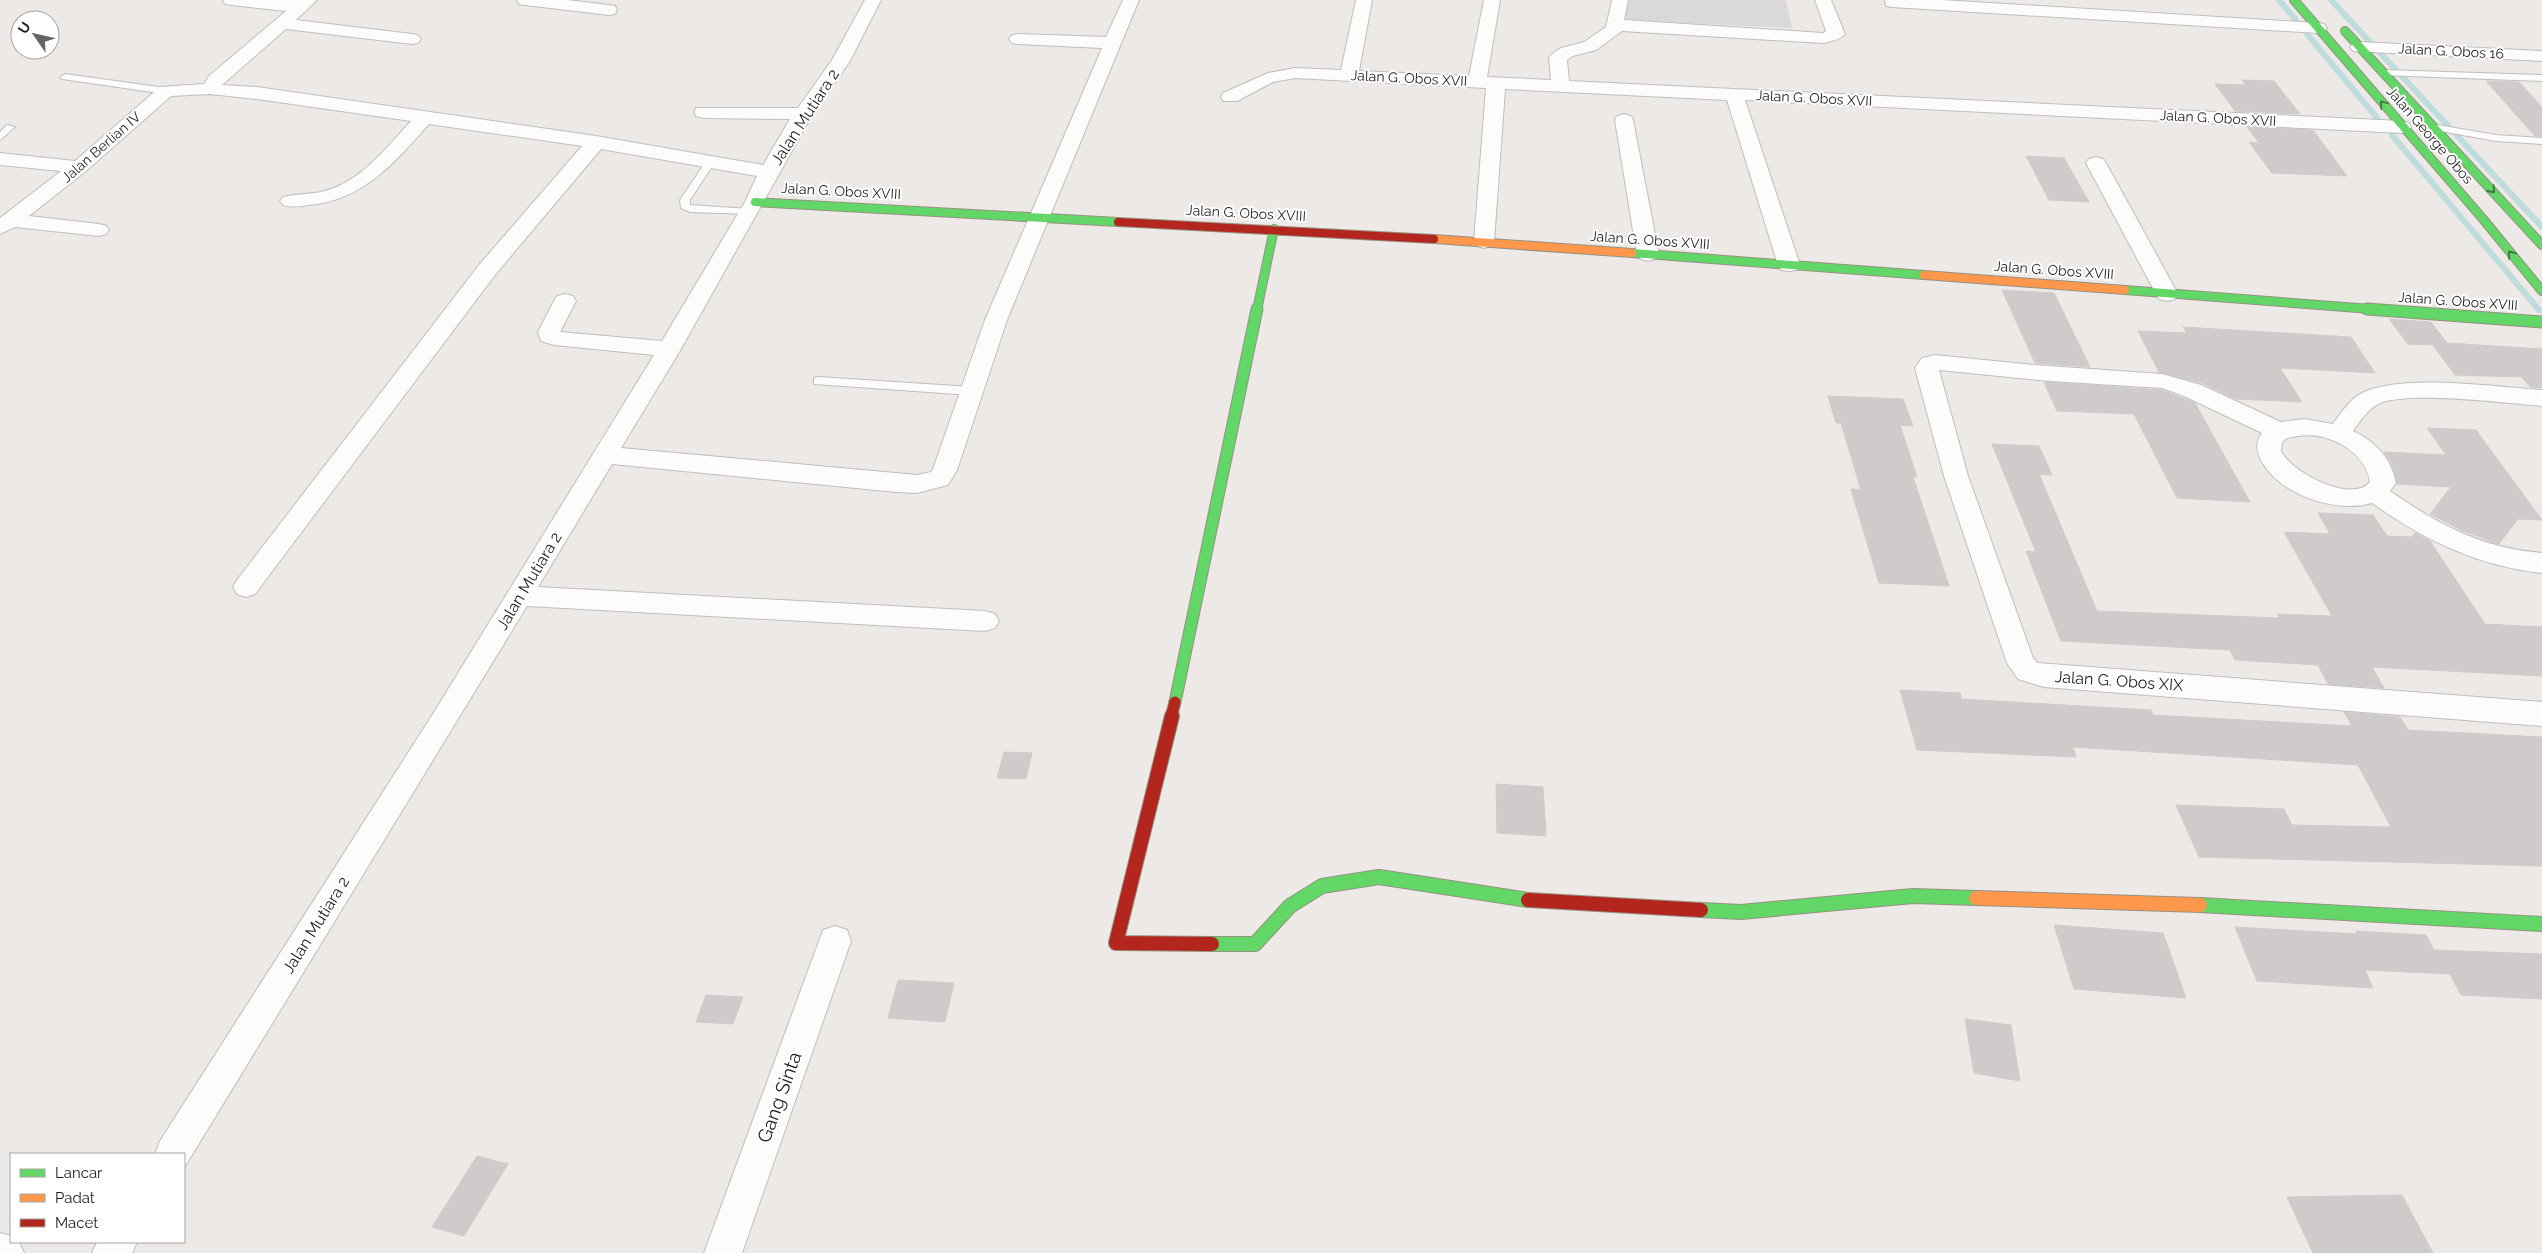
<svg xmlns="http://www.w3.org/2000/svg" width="2542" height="1253" viewBox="0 0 2542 1253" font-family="Raleway,sans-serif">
  <rect width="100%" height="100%" fill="#ece9e7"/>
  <!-- residential -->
  <path fill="#dbd9d8" d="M1625,0H1786L1792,28L1626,20Z"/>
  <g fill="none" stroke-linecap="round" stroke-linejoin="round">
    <!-- stream -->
    <path stroke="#bedcdc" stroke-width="6" d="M2279,0L2295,19
      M2331,0L2542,227
      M2307,34L2377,118
      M2392,135L2539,310"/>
  </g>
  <!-- building -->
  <path fill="#cfcbca" stroke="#cfcbc9" d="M2242,80L2274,81L2300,114L2235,111L2215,84L2246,85Z
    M2486,81L2519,82L2542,107V136H2535Z
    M2247,127L2313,130L2347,176L2272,173L2249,142L2259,143Z
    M2026,156L2064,158L2089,202L2049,200Z
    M2002,290L2054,293L2090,367L2035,363Z
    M2389,319L2431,322L2447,343L2542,349V388L2530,387L2522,377L2455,375L2433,345L2408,344Z
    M2183,327L2351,337L2375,373L2280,368L2302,402L2236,399L2202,383L2159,372L2138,331L2187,333Z
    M2044,382L2162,390L2195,403L2250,502L2177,498L2134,414L2057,411Z
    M1828,396L1903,399L1913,426L1900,425L1917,477H1913L1949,586L1879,583L1851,489L1861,490L1841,423H1836Z
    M2427,428L2476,430L2542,520L2518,519L2499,544L2463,531L2430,514L2451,487L2397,484L2392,465L2384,452L2446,455Z
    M1992,444L2039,446L2052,475L2039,474L2097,611L2280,618L2277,614L2332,616L2284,532L2330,534L2318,513L2373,515L2387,536L2412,537L2415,533L2430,541L2485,624L2542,627V676L2372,667L2384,688L2328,684L2318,665L2235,660L2230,650L2061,641L2026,551L2036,552Z
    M1900,690L1960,693L1961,699L2151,710L2153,715L2352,726L2344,712L2400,717L2408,730L2542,737V866L2199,857L2176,805L2284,809L2292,825L2391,827L2358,765L2073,747L2076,757L1917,750Z
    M1004,752L1032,753L1026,779L997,778Z
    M1496,784L1543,787L1546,836L1497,833Z
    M2054,925L2163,933L2186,998L2074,989Z
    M2235,927L2357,934L2356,931L2426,935L2434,950L2542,954V999L2461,995L2450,974L2365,970L2373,988L2257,981Z
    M898,980L954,983L945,1022L888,1018Z
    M706,995L743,997L733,1024L696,1022Z
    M1965,1019L2011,1025L2020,1081L1974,1073Z
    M477,1156L508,1164L464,1236L432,1227Z
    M2402,1195L2433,1253H2313L2287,1197Z"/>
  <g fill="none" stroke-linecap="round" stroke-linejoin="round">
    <!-- lane casing -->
    <g stroke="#bfbebd" stroke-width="2">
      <path id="lane" d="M2383,70L2542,75V81L2380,75L2379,73Z
        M65,74L166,88L171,91L166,94L62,79L60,77Z
        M2432,124L2496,135L2542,138V144L2496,141L2429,129L2427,127Z
        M7,125L15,127L0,140V132Z
        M710,159L715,162L690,200V205L749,209L754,212L753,214L690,212L681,208L680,200L707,160Z
        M818,377L972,387L978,391L972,395L814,384V378Z"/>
    </g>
    <!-- street casing -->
    <g stroke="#bfbebd" stroke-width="2">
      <path id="street" d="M223,0H317L296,20L412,34L418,35L421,39L418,43L412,44L286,29L222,85L257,87L596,136L763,165L790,119L703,118L696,116L694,112L696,108H798L832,60L865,0H881L850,61L812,115L681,349L621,448L917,475L931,472L933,469L985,320L1102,48L1018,44L1012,43L1009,39L1012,35L1018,34L1106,37L1123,0H1139L1007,320L957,470L948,485L917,493L896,492L612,464L538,587L985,611L995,614L999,621L995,628L985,631L527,606L184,1168V1154H155L160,1141L431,717L654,355L554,345L541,341L538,332L554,301L557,296L565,294L573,296L576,301L560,332L662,341L745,202L757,176L601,149L495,275L255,594L246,597L237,594L233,587L237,580L479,265L582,146L429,124C395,162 364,200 309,205C300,206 292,208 283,205L280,201L283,197C296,194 309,194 321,192C359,184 386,148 411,121L257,99L210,94L171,96L86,171L29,216L99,224L106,226L109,230L106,234L99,236L15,227L0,234V218L61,171L0,165V153L75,161L160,87L204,84L209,76L286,11L231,5L225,4Z
        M517,0H567L609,5L615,6L617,10L615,14L609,15L525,5L519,4Z
        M1356,0H1372L1359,71L1469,76L1484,0H1500L1487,77L1551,80L1549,58L1552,54L1561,48L1584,42L1606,27L1612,0H1628L1624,20L1823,33L1826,31L1815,0H1831L1845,34C1840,40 1831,41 1824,43L1622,31L1596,50L1573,56L1567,60L1569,81L2402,121L2409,123L2411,127L2409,131L2402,133L1745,100L1800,265L1797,270L1789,271L1781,270L1778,265L1727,100L1505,89L1494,242L1491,246L1484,248L1477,246L1474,242L1486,88L1295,78L1273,82L1237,101H1223L1221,97L1223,93L1268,73L1295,68L1341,70Z
        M1885,0H1942L2318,23L2324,24L2327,28L2324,32L2318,33L1892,7L1886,6Z
        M2359,42L2542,51V61L2353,51L2350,47L2353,43Z
        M1624,114L1631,116L1633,120L1659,255L1655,259L1648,261L1641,259L1637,255L1615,120L1617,116Z
        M2096,157L2103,159L2106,163L2178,294L2175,299L2167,301L2159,299L2156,294L2086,163L2089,159Z
        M1935,355L2034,365L2162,374L2201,385L2281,422L2304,419L2333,424C2341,413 2350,399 2362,393C2403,373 2495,387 2542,390V406C2506,403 2410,391 2380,403C2369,408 2360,421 2353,431C2376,442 2391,458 2396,483L2390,491C2439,525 2482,548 2542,553V573C2478,566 2424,540 2372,503C2336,514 2276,494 2260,458C2256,449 2256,441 2262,433L2184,396L2162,388L2050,381L1939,370L1968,476L2033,658L2038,663L2542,702V726L2044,687L2018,679L2007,663L1944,476L1915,368L1922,358ZM2298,436C2328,431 2365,451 2370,482C2351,504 2291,472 2281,451L2282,442L2287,438Z
        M835,926L847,930L851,941L742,1253H704L819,941L823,930Z
        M0,1233L11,1236V1242H19L24,1253H0Z
        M97,1242H137L132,1253H92Z"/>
    </g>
    <!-- fast-far2 casing -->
    <g stroke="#959181" stroke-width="10">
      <path id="fast-far2" d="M2294,0L2483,219L2542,291
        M2345,31L2542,245
        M755,202L1118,222
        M1632,253L1924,275
        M2125,290L2384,310
        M1257,310L1274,229"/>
    </g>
    <!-- fast-far1 casing -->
    <g stroke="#959181" stroke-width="13">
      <path id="fast-far1" d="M2367,309L2542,322
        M1175,702L1257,309"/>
    </g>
    <!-- fast casing -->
    <g stroke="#959181" stroke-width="16">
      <path id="fast" d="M2200,905L2542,924
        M1701,910L1741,912L1913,896L1976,898
        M1212,944H1255L1290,906L1322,886L1379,877L1528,900"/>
    </g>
    <!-- slow-far1 casing -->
    <g stroke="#959181" stroke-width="10">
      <path id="slow-far1" d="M1434,239L1632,253
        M1924,275L2125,290"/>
    </g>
    <!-- slow casing -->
    <g stroke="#959181" stroke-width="16">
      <path id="slow" d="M1976,898L2200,905"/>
    </g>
    <!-- jam-far2 casing -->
    <g stroke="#959181" stroke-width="10">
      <path id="jam-far2" d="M1118,222L1434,239"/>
    </g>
    <!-- jam-far1 casing -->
    <g stroke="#959181" stroke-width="13">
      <path id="jam-far1" d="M1171,717L1175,702"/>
    </g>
    <!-- jam casing -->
    <g stroke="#959181" stroke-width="16">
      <path id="jam" d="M1172,716L1116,943L1212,944
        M1528,900L1701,910"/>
    </g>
    <!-- lane -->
    <use href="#lane" fill="#fcfcfb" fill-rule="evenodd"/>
    <!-- street -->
    <use href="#street" fill="#fcfcfb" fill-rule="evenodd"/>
    <!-- fast-far2 -->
    <use href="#fast-far2" stroke="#63d668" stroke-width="8"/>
    <!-- fast-far1 -->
    <use href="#fast-far1" stroke="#63d668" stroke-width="11"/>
    <!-- fast -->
    <use href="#fast" stroke="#63d668" stroke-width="14"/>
    <!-- slow-far1 -->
    <use href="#slow-far1" stroke="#ff974d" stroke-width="8"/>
    <!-- slow -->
    <use href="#slow" stroke="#ff974d" stroke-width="14"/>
    <!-- jam-far2 -->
    <use href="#jam-far2" stroke="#b3261e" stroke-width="8"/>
    <!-- jam-far1 -->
    <use href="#jam-far1" stroke="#b3261e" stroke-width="11"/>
    <!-- jam -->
    <use href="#jam" stroke="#b3261e" stroke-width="14"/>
  </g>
  <!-- one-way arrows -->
  <defs><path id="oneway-chevron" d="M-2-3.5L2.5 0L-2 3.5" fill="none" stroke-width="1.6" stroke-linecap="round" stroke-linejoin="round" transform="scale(1.25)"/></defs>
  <g stroke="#407a43">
    <use href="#oneway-chevron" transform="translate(2383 104) rotate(-130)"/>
    <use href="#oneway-chevron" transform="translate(2492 190) rotate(48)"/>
    <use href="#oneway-chevron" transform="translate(2511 254) rotate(-129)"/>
  </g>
  <g text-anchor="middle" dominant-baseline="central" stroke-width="4" stroke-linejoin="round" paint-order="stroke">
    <!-- far-street labels -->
    <g font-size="14" fill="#1e1e1e" stroke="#fff">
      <text transform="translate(2451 51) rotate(3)">Jalan G. Obos 16</text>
      <text transform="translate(1409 78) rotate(3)">Jalan G. Obos XVII</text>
      <text transform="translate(1814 98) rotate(3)">Jalan G. Obos XVII</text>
      <text transform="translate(2218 118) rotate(3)">Jalan G. Obos XVII</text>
      <text transform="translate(2430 135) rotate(49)">Jalan George Obos</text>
      <text transform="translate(101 147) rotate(-41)">Jalan Berlian IV</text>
      <text transform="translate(841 191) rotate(3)">Jalan G. Obos XVIII</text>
      <text transform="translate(1246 213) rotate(3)">Jalan G. Obos XVIII</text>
      <text transform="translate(1650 240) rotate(4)">Jalan G. Obos XVIII</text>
      <text transform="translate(2054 270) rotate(4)">Jalan G. Obos XVIII</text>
      <text transform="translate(2458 301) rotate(4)">Jalan G. Obos XVIII</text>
    </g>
    <!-- street labels -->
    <g font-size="16" fill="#1e1e1e" stroke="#fff">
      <text transform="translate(805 117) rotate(-57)">Jalan Mutiara 2</text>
      <text transform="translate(529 581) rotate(-59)">Jalan Mutiara 2</text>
      <text transform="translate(2119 681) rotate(4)">Jalan G. Obos XIX</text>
      <text transform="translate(316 925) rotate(-58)">Jalan Mutiara 2</text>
    </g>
    <!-- near-street labels -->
    <g font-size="19" fill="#1e1e1e" stroke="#fff">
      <text transform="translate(779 1097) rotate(-70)">Gang Sinta</text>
    </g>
  </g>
  <!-- legend -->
  <rect x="10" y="1153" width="175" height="90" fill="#ffffff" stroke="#a5a5a5"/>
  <rect x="20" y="1169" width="25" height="8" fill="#63d668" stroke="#a5a5a5"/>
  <text x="55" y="1178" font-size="15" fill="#1e1e1e">Lancar</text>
  <rect x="20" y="1194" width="25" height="8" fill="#ff974d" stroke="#a5a5a5"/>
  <text x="55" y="1203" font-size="15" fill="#1e1e1e">Padat</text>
  <rect x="20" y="1219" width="25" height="8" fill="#b3261e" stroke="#a5a5a5"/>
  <text x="55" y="1228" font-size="15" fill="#1e1e1e">Macet</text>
  <!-- north arrow -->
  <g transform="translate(35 35) rotate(304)"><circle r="24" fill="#ffffff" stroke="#a5a5a5"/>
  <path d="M0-4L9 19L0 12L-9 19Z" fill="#666564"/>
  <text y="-8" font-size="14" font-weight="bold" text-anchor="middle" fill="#1e1e1e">U</text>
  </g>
</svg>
